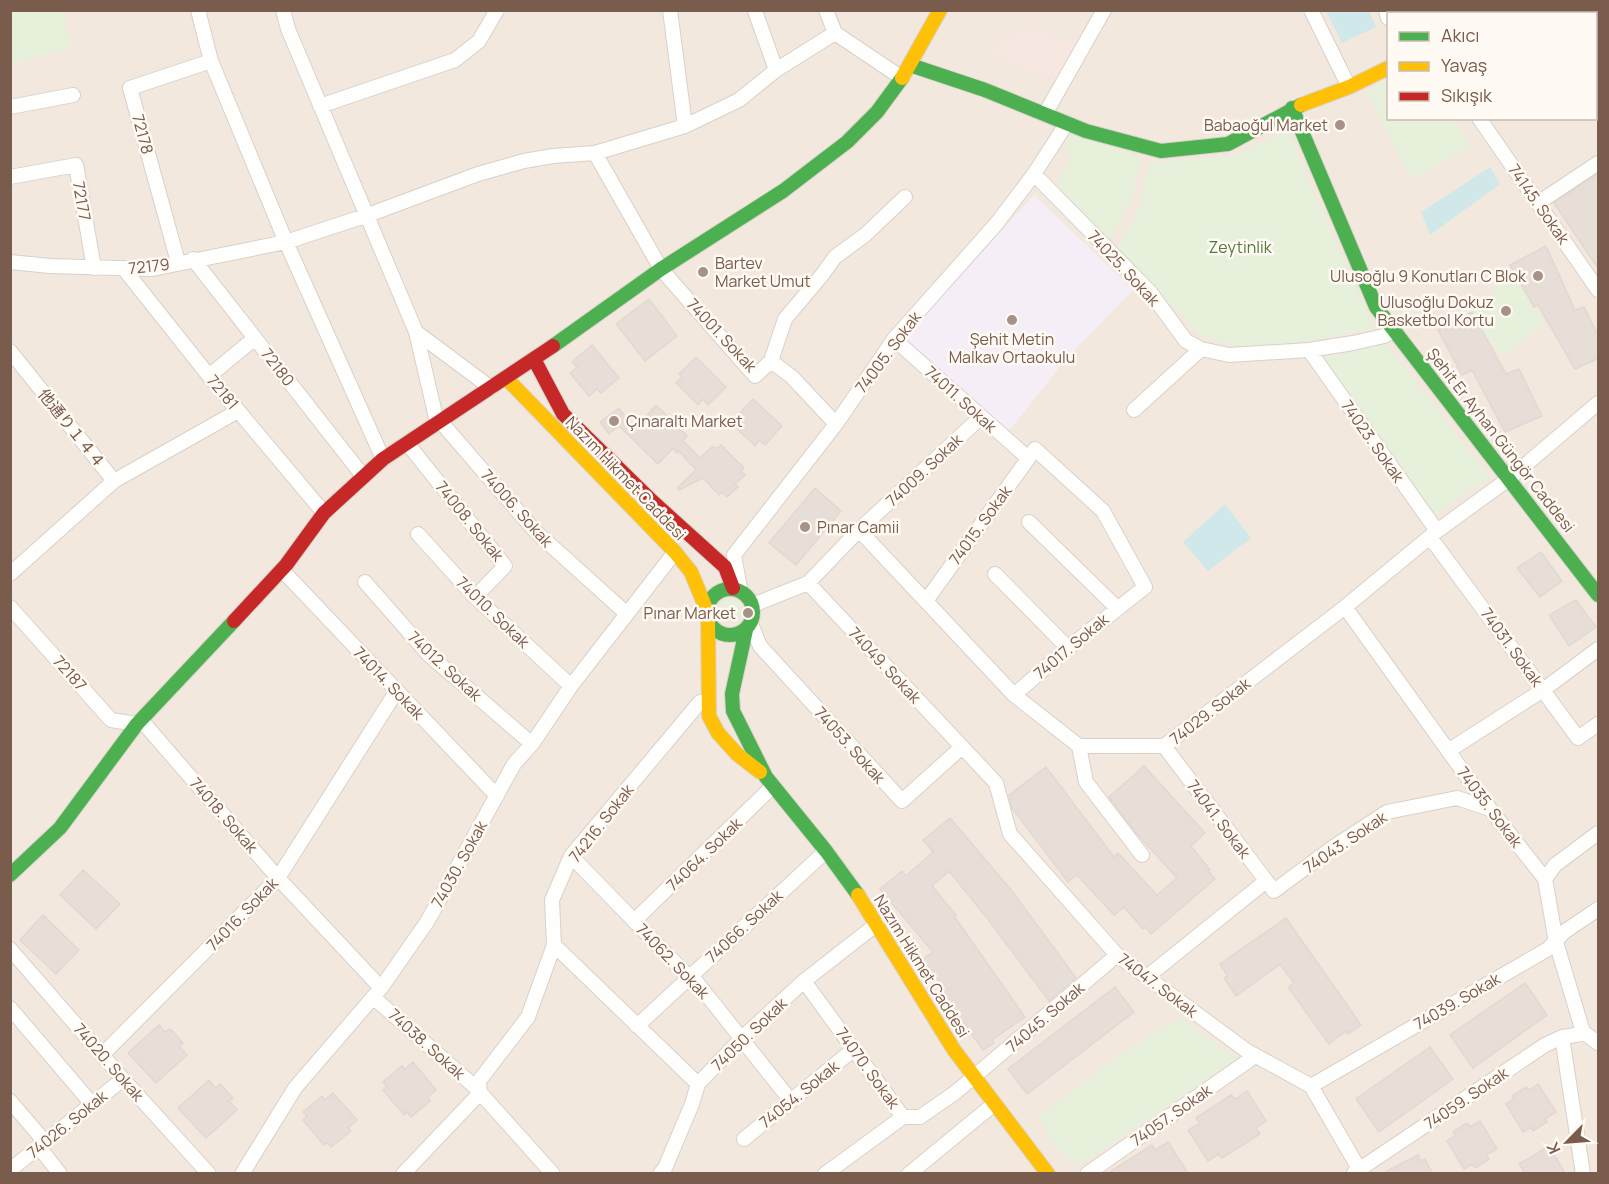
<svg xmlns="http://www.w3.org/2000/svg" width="1609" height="1184" viewBox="0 0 1609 1184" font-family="Manrope,'Noto Sans SC','Noto Sans JP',sans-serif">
  <rect width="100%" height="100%" fill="#f9f5f0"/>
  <!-- residential -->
  <path fill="#f2e8de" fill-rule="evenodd" d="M10,11H1598V1173H11ZM1388,14H1596V118H1388Z"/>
  <!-- commercial -->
  <path fill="#f6e8e1" d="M1027,27L1080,47L1061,83L987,54Z"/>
  <!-- education -->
  <path fill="#f6eef6" d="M1034,195L1133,290L1067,358L1008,432L907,351L904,338Z"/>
  <!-- green -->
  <path fill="#e7f0db" d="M11,10L63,11L71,48L11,64Z
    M1388,80V118L1454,119L1471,147L1411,179L1366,91Z
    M1067,132L1141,157L1132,198L1109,241L1055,189L1069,162Z
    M1287,132L1374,328L1254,351L1202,336L1117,247L1138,212L1150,163L1230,156Z
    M1510,276L1519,288L1522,287L1529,302L1545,324L1502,356L1467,312Z
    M1384,341L1489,477L1434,515L1320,356L1348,354Z
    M719 611a11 11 0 1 1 22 0a11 11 0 1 1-22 0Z
    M1179,1018L1236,1059L1082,1163L1067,1158L1052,1142L1039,1117L1112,1060Z"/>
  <!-- water -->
  <path fill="#d0e8ea" d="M1326,11H1369L1376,27L1342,43Z
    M1490,167L1500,184L1430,235L1421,212Z
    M1225,504L1251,538L1208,571L1183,542Z"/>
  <!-- building -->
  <path fill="#e6ded7" stroke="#e2d8d2" stroke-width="1.5" d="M1599,173V270L1554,203Z
    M1546,246L1575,310L1584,307L1599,337V358L1575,369L1538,305L1534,307L1510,265Z
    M649,299L677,336L645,361L616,324Z
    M1472,312L1506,374L1519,369L1542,416L1505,432L1472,370L1462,375L1438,330Z
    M592,345L619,378L601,393L597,389L589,396L570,373L577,367L572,362Z
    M696,357L726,387L708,405L703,399L698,405L676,383L682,377L679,374Z
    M753,399L782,426L765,445L760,440L755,446L734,426L741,419L739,414Z
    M656,405L687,436L683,441L700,458L712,447L717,448L721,445L744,468L741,471L745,475L735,484L738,487L727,497L722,492L719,495L703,478L679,490L677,488L696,470L679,451L677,453L673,448L658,464L619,426L609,434L600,422L619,408L634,429Z
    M815,488L841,511L796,565L769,543Z
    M1541,552L1562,581L1540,597L1517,568Z
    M1576,600L1596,627L1569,646L1549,615Z
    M1144,766L1205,833L1191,846L1210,870L1208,871L1215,879L1151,934L1145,927L1143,929L1124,907L1114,915L1077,875L1068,882L1012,808L1009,795L1046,767L1114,857L1118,853L1157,895L1177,878L1138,835L1109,797Z
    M950,818L1012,891L1076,978L1049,1001L987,918L949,871L932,886L956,915L954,916L1025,1017L992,1040L994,1043L983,1050L920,961L933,952L880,889L902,871L906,876L933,852L923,840Z
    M83,870L120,904L96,929L60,895Z
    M43,915L79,950L56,974L20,940Z
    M1286,918L1361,1025L1348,1034L1346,1031L1329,1044L1288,987L1294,983L1280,964L1236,996L1224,978L1228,976L1220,964Z
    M1525,983L1547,1015L1473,1068L1450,1035Z
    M1115,987L1134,1012L1027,1094L1008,1069Z
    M159,1025L165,1032L170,1029L183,1043L179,1046L187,1055L156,1083L128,1053Z
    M1430,1047L1453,1079L1379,1132L1356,1099Z
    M413,1062L436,1090L428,1097L430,1101L411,1117L407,1112L404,1115L383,1090L387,1086L383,1082L402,1066L405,1069Z
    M209,1080L215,1088L220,1084L233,1098L229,1101L237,1110L206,1138L178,1108Z
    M1538,1084L1556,1112L1545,1119L1547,1122L1533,1131L1531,1127L1523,1132L1506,1104L1514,1099L1512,1096L1526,1087L1529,1090Z
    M1247,1091L1266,1121L1256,1128L1260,1134L1222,1158L1219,1154L1208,1161L1188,1130L1200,1123L1196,1118L1231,1095L1235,1099Z
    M333,1093L357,1120L348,1128L351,1131L331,1147L327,1143L324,1145L303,1120L307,1117L303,1112L322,1096L325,1100Z
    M1480,1121L1497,1149L1486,1155L1489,1159L1475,1168L1472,1164L1464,1169L1447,1141L1455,1136L1453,1132L1467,1123L1470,1127Z
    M1168,1142L1188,1173H1108L1152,1145L1155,1150Z
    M1549,1146L1565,1173H1525L1519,1164Z
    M1418,1155L1421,1161L1425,1159L1432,1173H1383Z"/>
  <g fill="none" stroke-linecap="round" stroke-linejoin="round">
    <!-- street casing -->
    <g stroke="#d7d1cb" stroke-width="16">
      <path id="street" d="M198,10L211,61L286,242L383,459
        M283,10L288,29L416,332L437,422
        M670,10L685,126
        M826,10L835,33
        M1311,10L1349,87
        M1386,10L1388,18
        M755,11L776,70
        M320,106L455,60L479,41L497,10
        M10,107L73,95
        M1045,114L1104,10
        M1479,118L1598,290
        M595,153L661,269L755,376L771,361L792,377L836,424
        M1034,174L1150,292L1186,341L1201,349L1229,355L1309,350L1353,343L1384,336L1394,330
        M10,177L76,165L94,268
        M1538,203L1598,163
        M193,259L363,476
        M10,262L50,266L152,269L286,242L368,215L478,174L524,161L553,156L595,153L685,126L739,100L776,70L835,33L902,78
        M178,262L130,88L211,61
        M124,269L209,376L324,513
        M416,332L491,388
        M894,339L1028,458
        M1309,350L1437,531
        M10,351L114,481L10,574
        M771,361L785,319L822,275L835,257L865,235L905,197
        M209,376L255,338
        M1134,410L1201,349
        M440,421L535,531L627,614
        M407,443L505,566L475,597
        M114,481L238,411
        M1029,522L1117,608
        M859,530L1014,695L1079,746H1164L1345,607L1437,531L1510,478L1598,403
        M418,534L475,597L571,686
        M1430,537L1578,738L1598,724
        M282,570L497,796
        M995,574L1068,648
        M365,582L429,655L532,744
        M808,583L996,783L1010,834L1117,955L1247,1051L1311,1086L1362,1174
        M740,588L734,555L836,424L894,339L997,223L1034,174L1067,123
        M926,601L1035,449L1103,511L1145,587L1068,648L1014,695
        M753,605L808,583L859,530L981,417
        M10,607L111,720L137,724
        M1345,607L1490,809L1545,879L1556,942L1583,1032
        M751,624L760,646L902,801L962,747
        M141,720L278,878L381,988
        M1079,746L1086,782L1142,855
        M1164,746L1274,891L1332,848L1387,812L1457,798L1490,809
        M1448,751L1543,690L1598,649
        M571,856L686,974L691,975L791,1101
        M1545,879L1555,865L1598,833
        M634,921L773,786
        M554,945L698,1084
        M10,949L123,1079L209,1174
        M1148,976L1266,881
        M804,981L903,1117H920L956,1092L1117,955
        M373,997L475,1087L553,1174
        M10,1008L92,1104
        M637,1026L826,851
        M1583,1032L1598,1043
        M1562,1037L1583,1174
        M102,1055L278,878L396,692
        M1311,1086L1548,949L1564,932L1598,909
        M10,1101L45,1142
        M744,1139L854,1049
        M39,1147L60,1174
        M10,1170L123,1079
        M1354,1173L1545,1045L1562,1037L1576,1035L1583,1032
        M242,1174L295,1088L381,988L427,922L514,764L532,744L571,686L675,552
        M403,1174L480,1093L479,1081L528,1017L554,945L552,900L571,856L700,702L709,700
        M660,1174L665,1168L692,1104L698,1084L742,1038L804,981L877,924
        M825,1174L903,1117
        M909,1174L994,1104
        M1087,1174L1255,1056"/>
    </g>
    <!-- fast casing -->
    <g stroke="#d9d2cb" stroke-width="16">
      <path id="fast" d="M1501,14L1507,10
        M910,65L985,90L1086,131L1161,151L1228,144L1301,105
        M1292,108L1376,307L1598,595
        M553,346L661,269L783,191L847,142L877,112L902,78
        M707 612a23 23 0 1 1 46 0a23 23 0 1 1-46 0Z
        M746,630L732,694L733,711L766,777L826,851L858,895
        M10,875L60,828L137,724L234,621"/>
    </g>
    <!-- slow casing -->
    <g stroke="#d9d2cb" stroke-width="16">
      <path id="slow" d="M902,78L940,10
        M1301,105L1349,87L1388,68
        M506,378L675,552L691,572L707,611
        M708,619L709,716L718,733L737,754L760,772
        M858,895L954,1050L1048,1174"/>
    </g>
    <!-- jam casing -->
    <g stroke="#d9d2cb" stroke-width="16">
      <path id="jam" d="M534,359L563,414L652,501L725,567L733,588
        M234,621L286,565L324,513L383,459L553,346"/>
    </g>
    <!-- street -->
    <use href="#street" stroke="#fefefd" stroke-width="14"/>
    <!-- fast -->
    <use href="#fast" stroke="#4caf50" stroke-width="14"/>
    <!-- slow -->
    <use href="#slow" stroke="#ffc107" stroke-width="14"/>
    <!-- jam -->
    <use href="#jam" stroke="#c62828" stroke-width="14"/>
  </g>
  <!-- markers -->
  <g fill="#a69286" stroke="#fffaf3" stroke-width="2">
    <circle cx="1340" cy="125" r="6"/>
    <circle cx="703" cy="272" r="6"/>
    <circle cx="1538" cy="276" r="6"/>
    <circle cx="1506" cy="311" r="6"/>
    <circle cx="1012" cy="320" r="6"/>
    <circle cx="614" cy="421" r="6"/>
    <circle cx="805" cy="527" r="6"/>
    <circle cx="748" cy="613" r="6"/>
  </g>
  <g text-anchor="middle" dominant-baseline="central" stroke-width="5" stroke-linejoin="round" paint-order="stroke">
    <!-- poi labels -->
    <g font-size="16" fill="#7a5c4d" stroke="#fffaf3" text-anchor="end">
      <text x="1328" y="125">Babaoğul Market</text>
      <text x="715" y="263" text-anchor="start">Bartev<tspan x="715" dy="18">Market Umut</tspan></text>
      <text x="1526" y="276">Ulusoğlu 9 Konutları C Blok</text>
      <text x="1494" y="302">Ulusoğlu Dokuz<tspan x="1494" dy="18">Basketbol Kortu</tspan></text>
      <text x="1012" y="339" text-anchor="middle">Şehit Metin<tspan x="1012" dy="18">Malkav Ortaokulu</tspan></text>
      <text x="626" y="421" text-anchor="start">Çınaraltı Market</text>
      <text x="817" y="527" text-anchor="start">Pınar Camii</text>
      <text x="736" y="613">Pınar Market</text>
    </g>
    <!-- street labels -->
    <g font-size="16" fill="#7a5c4d" stroke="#fffaf3">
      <text transform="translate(143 134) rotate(75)">72178</text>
      <text transform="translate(82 201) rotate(80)">72177</text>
      <text transform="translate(1539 204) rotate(55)">74145. Sokak</text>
      <text transform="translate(149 266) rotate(-6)">72179</text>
      <text transform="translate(1124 268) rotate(47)">74025. Sokak</text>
      <text transform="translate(722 335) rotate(47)">74001. Sokak</text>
      <text transform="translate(888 352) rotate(-53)">74005. Sokak</text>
      <text transform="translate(278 367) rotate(52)">72180</text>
      <text transform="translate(223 392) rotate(50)">72181</text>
      <text transform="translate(961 399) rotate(42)">74011. Sokak</text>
      <text transform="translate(72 428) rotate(51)">他通り１４４</text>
      <text transform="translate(1501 440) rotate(52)">Şehit Er Ayhan Güngör Caddesi</text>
      <text transform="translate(1373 441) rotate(55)">74023. Sokak</text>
      <text transform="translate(924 470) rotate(-43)">74009. Sokak</text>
      <text transform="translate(626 478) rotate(46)">Nazım Hikmet Caddesi</text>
      <text transform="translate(517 508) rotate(48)">74006. Sokak</text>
      <text transform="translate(470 521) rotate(51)">74008. Sokak</text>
      <text transform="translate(980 525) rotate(-54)">74015. Sokak</text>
      <text transform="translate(493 612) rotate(44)">74010. Sokak</text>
      <text transform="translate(1071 646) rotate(-40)">74017. Sokak</text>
      <text transform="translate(1512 647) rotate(54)">74031. Sokak</text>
      <text transform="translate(885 665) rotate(47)">74049. Sokak</text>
      <text transform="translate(445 666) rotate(43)">74012. Sokak</text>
      <text transform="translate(70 673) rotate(48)">72187</text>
      <text transform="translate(389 683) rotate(46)">74014. Sokak</text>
      <text transform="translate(1210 711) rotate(-38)">74029. Sokak</text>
      <text transform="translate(850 745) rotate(48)">74053. Sokak</text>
      <text transform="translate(1490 807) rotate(53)">74035. Sokak</text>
      <text transform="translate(224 815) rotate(49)">74018. Sokak</text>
      <text transform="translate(1219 819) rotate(53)">74041. Sokak</text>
      <text transform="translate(601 823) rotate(-52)">74216. Sokak</text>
      <text transform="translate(1345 842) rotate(-34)">74043. Sokak</text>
      <text transform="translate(704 854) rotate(-44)">74064. Sokak</text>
      <text transform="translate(459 864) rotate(-61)">74030. Sokak</text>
      <text transform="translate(242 914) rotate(-46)">74016. Sokak</text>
      <text transform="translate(744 926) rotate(-43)">74066. Sokak</text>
      <text transform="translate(673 961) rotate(46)">74062. Sokak</text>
      <text transform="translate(922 966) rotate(58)">Nazım Hikmet Caddesi</text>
      <text transform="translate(1158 985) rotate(37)">74047. Sokak</text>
      <text transform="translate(1457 1001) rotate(-30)">74039. Sokak</text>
      <text transform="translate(1045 1017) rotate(-41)">74045. Sokak</text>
      <text transform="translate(749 1034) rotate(-44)">74050. Sokak</text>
      <text transform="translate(427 1044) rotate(42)">74038. Sokak</text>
      <text transform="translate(109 1062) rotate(49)">74020. Sokak</text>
      <text transform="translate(868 1068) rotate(54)">74070. Sokak</text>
      <text transform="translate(799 1094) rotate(-39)">74054. Sokak</text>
      <text transform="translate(1466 1098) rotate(-34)">74059. Sokak</text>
      <text transform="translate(1171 1115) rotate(-35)">74057. Sokak</text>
      <text transform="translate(67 1124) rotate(-39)">74026. Sokak</text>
    </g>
    <!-- park labels -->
    <g font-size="16" fill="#537a41" stroke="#fffaf3">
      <text x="1240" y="247">Zeytinlik</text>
    </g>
  </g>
  <!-- border -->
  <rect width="1609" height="1184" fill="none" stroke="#7a5c4d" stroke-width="24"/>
  <!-- legend -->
  <rect x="1387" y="12" width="210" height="108" fill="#fffaf3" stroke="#cabbb1" stroke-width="1.5"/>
  <rect x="1399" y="32" width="30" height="9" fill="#4caf50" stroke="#cabbb1" stroke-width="1.5"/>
  <text x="1441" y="42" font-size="18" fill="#7a5c4d">Akıcı</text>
  <rect x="1399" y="62" width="30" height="9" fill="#ffc107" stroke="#cabbb1" stroke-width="1.5"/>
  <text x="1441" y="72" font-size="18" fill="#7a5c4d">Yavaş</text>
  <rect x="1399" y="92" width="30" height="9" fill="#c62828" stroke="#cabbb1" stroke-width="1.5"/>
  <text x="1441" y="102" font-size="18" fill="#7a5c4d">Sıkışık</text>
  <!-- north arrow -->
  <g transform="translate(1567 1142) rotate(245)" stroke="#fffaf3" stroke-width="4.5" paint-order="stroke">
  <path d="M0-4.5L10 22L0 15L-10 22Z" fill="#7a5c4d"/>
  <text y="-9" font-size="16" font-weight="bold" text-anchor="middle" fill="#7a5c4d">K</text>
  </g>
</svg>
